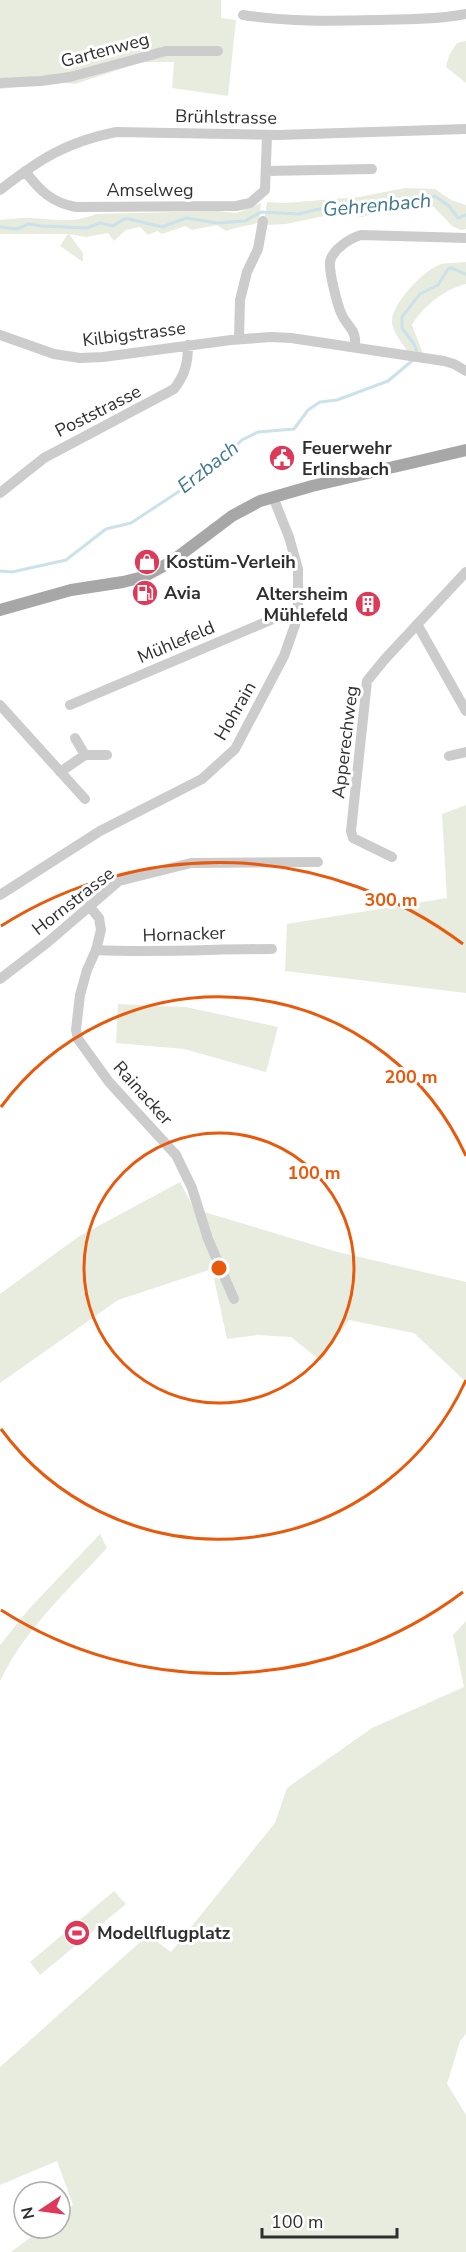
<svg xmlns="http://www.w3.org/2000/svg" width="466" height="2252" viewBox="0 0 466 2252" font-family="'Nunito Sans',sans-serif">
  <rect width="100%" height="100%" fill="#fff"/>
  <!-- green -->
  <path fill="#e7ecde" d="M0,0H221V18L236,20L228,96L172,88L174,62H142L75,84L60,82L0,89Z
    M466,41V83L446,67L449,55L457,43Z
    M405,188L435,189L451,200L466,205V229L461,230L452,226L434,207L425,206L413,210L386,209L362,217L339,213L286,224L264,225L267,202L284,203L359,197Z
    M261,203L259,222C248,227 237,226 226,231L217,225L192,230L185,226L162,234L157,231L148,235L140,227L126,230L114,241L108,233L86,237L69,234L83,253V262L60,246L68,234H0V220C8,219 16,218 24,218C51,218 69,225 96,214L216,211L237,213Z
    M466,262V284C445,289 423,306 412,325L423,354L408,352C402,343 394,334 392,323C390,305 425,268 442,264C450,262 458,263 466,262Z
    M466,805V993L285,971L287,924L447,898L442,814Z
    M118,1004L186,1007L278,1027L266,1072L184,1049L116,1043Z
    M180,1182L194,1209L334,1251L466,1282V1382L414,1333L349,1320L321,1361L291,1337L257,1335L227,1339L212,1269L118,1300L0,1383V1294L78,1237Z
    M100,1534L107,1548C68,1590 25,1629 0,1681V1645L28,1610Z
    M466,1621V2034L460,2041L447,2084L466,2115V2252H11L43,2228H60V2215L73,2205L57,2161L0,2185V2067L148,1935L171,1952L275,1823L287,1788L372,1728L464,1687L453,1635Z
    M114,1891L126,1904L40,1975L30,1962Z"/>
  <g fill="none" stroke-linecap="round" stroke-linejoin="round">
    <!-- stream -->
    <path stroke="#cbe2eb" stroke-width="3" d="M0,227L17,229L29,224L41,226L87,228L100,223L113,226L124,219H129L162,227L186,218L217,223L245,221L261,212L298,214L324,208L366,209L385,201L402,206L435,196L449,206L458,218L466,215
      M417,352L414,344L402,328V317L420,294L438,285L448,269L451,268L466,274
      M0,571L12,572L66,560L106,529L131,523L207,473L242,440L258,432L294,429L308,410L320,402L337,400L388,381L413,360"/>
    <!-- minor -->
    <path stroke="#ccc" stroke-width="10" d="M243,15C288,22 332,21 378,20C407,19 437,20 466,14
      M0,83L41,81L70,77L166,51H218
      M25,171C39,190 52,203 76,207L236,206L250,203L265,190L267,135
      M266,171L372,169
      M0,190C40,159 66,142 116,132L278,135L466,129
      M0,335L54,354L80,358L103,357L231,340L271,337L291,338L444,361L454,364L466,371
      M239,339L240,300L247,272L258,249L263,221
      M355,347C357,328 347,328 341,313C337,303 329,273 330,262C332,250 350,238 361,235L466,238
      M0,493L44,458L174,389C185,375 188,363 188,345
      M417,624L466,711
      M0,705L85,799
      M70,705L280,616L297,615
      M75,738L85,755
      M449,756L466,752
      M60,772L85,755H107
      M392,857L353,838L351,831L367,681L385,659L466,572
      M0,895L100,831L202,779L235,749L284,656L295,625L298,606V569L289,537L273,497
      M89,906L99,918L101,930L96,950L87,970L80,995L76,1030L78,1039L109,1082L176,1155L192,1188L208,1239L234,1299
      M96,950C155,953 214,949 272,949
      M0,979L48,942L119,881L191,863L318,862"/>
    <!-- major -->
    <path stroke="#a7a7a7" stroke-width="12" d="M0,610L71,590L123,582L143,577L171,562L232,516L260,501L312,486L466,450"/>
  </g>
  <!-- distance rings -->
  <g fill="none" stroke="#e8590c" stroke-width="3">
    <circle cx="219" cy="1268" r="135"/>
    <path d="M466 1380A271 271 0 0 1 1 1429M1 1107A271 271 0 0 1 466 1156"/>
    <path d="M463 1592A406 406 0 0 1 1 1610M1 926A406 406 0 0 1 463 944"/>
  </g>
  <!-- icons -->
  <defs>
    <g id="civic-disc" transform="scale(1.35)"><circle r="9.5" fill="#de3959" stroke="#fff"/><path d="M-.6-6.5H3V-4.5H.6V-3L4-1V1h2V6H-6V1h2V-1L-.6-3ZM-1.2 2.5V6h2.4V2.5Z" fill="#fff"/></g>
    <g id="shop-disc" transform="scale(1.35)"><circle r="9.5" fill="#de3959" stroke="#fff"/><path d="M-5-2.5h2.3a2.7 3.5 0 0 1 5.4 0H5L5.5 6h-11ZM-1.5-2.5h3a1.5 2.3 0 0 0-3 0Z" fill="#fff"/></g>
    <g id="fuel-disc" transform="scale(1.35)"><circle r="9.5" fill="#de3959" stroke="#fff"/><path d="M-5.5-6h7V0h2V4h1.3V-2.5L3-4.5l.8-.8L6-3V5H2.5V1h-1V6h-7ZM-4.2-4.7v3.2H.2V-4.7Z" fill="#fff"/></g>
    <g id="building-disc" transform="scale(1.35)"><circle r="9.5" fill="#de3959" stroke="#fff"/><path d="M-4-6H4V6H1V3H-1V6H-4ZM-2.5-4.3h1.7v1.8h-1.7ZM.8-4.3h1.7v1.8H.8ZM-2.5-1h1.7V.8h-1.7ZM.8-1h1.7V.8H.8Z" fill="#fff"/></g>
    <g id="stadium-disc" transform="scale(1.35)"><circle r="9.5" fill="#de3959" stroke="#fff"/><path d="M0-5a6.5 5 0 1 0 0 10a6.5 5 0 1 0 0-10ZM-3.5-1.8h7v3.6h-7Z" fill="#fff"/></g>
  </defs>
  <g fill-rule="evenodd">
    <use href="#civic-disc" x="282" y="458"/>
    <use href="#shop-disc" x="147" y="562"/>
    <use href="#fuel-disc" x="145" y="593"/>
    <use href="#building-disc" x="368" y="604"/>
    <use href="#stadium-disc" x="77" y="1933"/>
  </g>
  <g text-anchor="middle" dominant-baseline="central" stroke-width="6" stroke-linejoin="round" paint-order="stroke">
    <!-- street labels -->
    <g font-size="18" fill="#2f2f2f" stroke="#fff">
      <text transform="translate(105 50) rotate(-15)">Gartenweg</text>
      <text transform="translate(226 117) rotate(1)">Brühlstrasse</text>
      <text x="150" y="190">Amselweg</text>
      <text transform="translate(134 334) rotate(-7)">Kilbigstrasse</text>
      <text transform="translate(98 411) rotate(-27)">Poststrasse</text>
      <text transform="translate(176 642) rotate(-23)">Mühlefeld</text>
      <text transform="translate(235 711) rotate(-60)">Hohrain</text>
      <text transform="translate(345 742) rotate(-83)">Apperechweg</text>
      <text transform="translate(73 901) rotate(-38)">Hornstrasse</text>
      <text transform="translate(184 934) rotate(-2)">Hornacker</text>
      <text transform="translate(143 1093) rotate(48)">Rainacker</text>
    </g>
    <!-- poi labels -->
    <g font-size="18" font-weight="bold" fill="#2f2f2f" stroke="#fff" text-anchor="start">
      <text x="302" y="448">Feuerwehr<tspan x="302" dy="21">Erlinsbach</tspan></text>
      <text x="166" y="562">Kostüm-Verleih</text>
      <text x="164" y="593">Avia</text>
      <text x="348" y="594" text-anchor="end">Altersheim<tspan x="348" dy="21">Mühlefeld</tspan></text>
      <text x="97" y="1933">Modellflugplatz</text>
    </g>
    <!-- water labels -->
    <g font-size="20" font-style="italic" fill="#40798e" stroke="#fff">
      <text transform="translate(377 205) rotate(-5)">Gehrenbach</text>
      <text transform="translate(208 467) rotate(-38)">Erzbach</text>
    </g>
  </g>
  <circle cx="219" cy="1268" r="9" fill="#e8590c" stroke="#fff" stroke-width="3"/>
  <g font-size="18" text-anchor="middle" font-weight="bold" fill="#e8590c" stroke="#fff" stroke-width="6" stroke-linejoin="round" paint-order="stroke">
    <text x="391" y="906">300 m</text>
    <text x="411" y="1083">200 m</text>
    <text x="314" y="1179">100 m</text>
  </g>
  <!-- north arrow -->
  <g transform="translate(42 2210) rotate(257)"><circle r="28" fill="#ffffff" stroke="#acacac" stroke-width="1.5"/>
  <path d="M0-4.5L10 22L0 15L-10 22Z" fill="#de3959"/>
  <text y="-9" font-size="16" font-weight="bold" text-anchor="middle" fill="#2f2f2f">N</text>
  </g>
  <!-- scale -->
  <path d="M262 2228v9h135v-9" fill="none" stroke="#2f2f2f" stroke-width="3"/>
  <text x="271" y="2228" font-size="18" fill="#2f2f2f" stroke="#ffffff" stroke-width="4.5" paint-order="stroke">100 m</text>
</svg>
